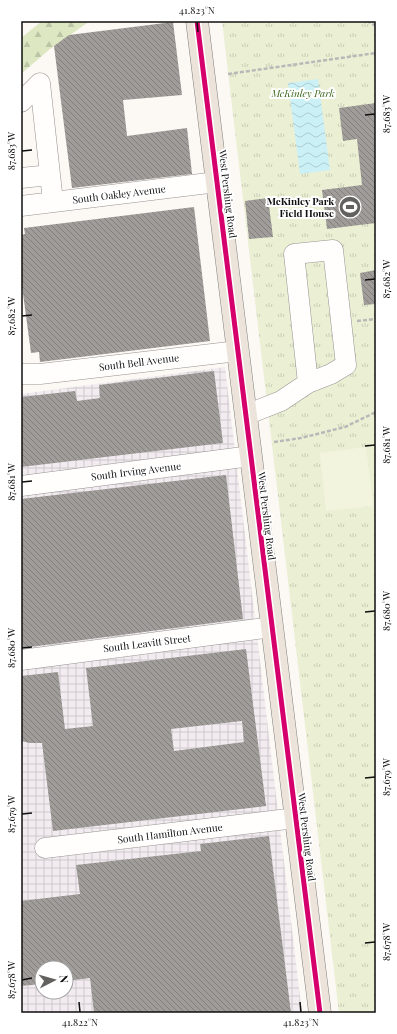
<svg xmlns="http://www.w3.org/2000/svg" width="397" height="1034" viewBox="0 0 397 1034" font-family="'Playfair Display',serif">
  <defs>
    <pattern id="industrial-grid" width="8" height="8" patternUnits="userSpaceOnUse"><rect width="8" height="8" fill="#f2ecf0"/><path d="M0 4h8M4 0v8" fill="none" stroke="#cec9cd"/></pattern>
    <pattern id="forest-firs" width="22" height="20" patternUnits="userSpaceOnUse"><rect width="22" height="20" fill="#dde8c2"/><path d="M5 1l3.5 6h-7zM16 11l3.5 6h-7z" fill="#bcc6a6"/></pattern>
    <pattern id="park-tufts" width="24" height="20" patternUnits="userSpaceOnUse"><rect width="24" height="20" fill="#ebf0d4"/><path d="M3 7l-1-3M5 7V3M7 7l1-3M15 17l-1-3M17 17v-4M19 17l1-3" fill="none" stroke="#c8cdb5"/></pattern>
    <pattern id="water-waves" width="16" height="10" patternUnits="userSpaceOnUse"><rect width="16" height="10" fill="#cbf0f5"/><path d="M0 5q4-4 8 0t8 0" fill="none" stroke="#adcdd1"/></pattern>
    <pattern id="building-back-hatch" width="6" height="6" patternUnits="userSpaceOnUse"><rect width="6" height="6" fill="#a09c99"/><path d="M-1 5l2 2M0 0l6 6M5-1l2 2" fill="none" stroke="#817e7b"/></pattern>
  </defs>
  <rect width="100%" height="100%" fill="#fcf8f4"/>
  <!-- industrial -->
  <path fill="url(#industrial-grid)" fill-rule="evenodd" d="M225,367L302,1013H21V394ZM42,968H66V992H42Z"/>
  <!-- forest -->
  <path fill="url(#forest-firs)" d="M42,21H90L50,49L21,74V38Z"/>
  <!-- park -->
  <path fill="url(#park-tufts)" d="M222,21H376V1013H339Z"/>
  <!-- pitch -->
  <path fill="#f3f4de" d="M366,447L373,506L326,511L320,453Z"/>
  <!-- water -->
  <path fill="url(#water-waves)" d="M318,79L330,170L300,174L288,83Z"/>
  <!-- building -->
  <path fill="url(#building-back-hatch)" fill-rule="evenodd" d="M173,22L182,95L123,100L127,136L187,128L192,174L72,188L54,46L69,35Z
    M376,103V223L327,229L322,190L362,185L357,139L343,141L339,108Z
    M268,198L273,237L249,239L245,201Z
    M194,207L210,341L40,362L39,352L31,353L22,286H21V235L25,234L24,228Z
    M376,270V304L364,305L360,273Z
    M214,371L223,443L21,467V397L75,391L77,401L100,398L99,385Z
    M226,475L243,619L22,648L21,499Z
    M246,649L266,806L53,831L42,743H30L21,741V676L58,672L65,729L93,726L86,668ZM242,721L244,742L174,751L171,729Z
    M269,836L291,1013H94L90,978L66,981V968H42V984L21,986V901L80,894L76,865L201,851L200,844Z"/>
  <g fill="none" stroke-linecap="round" stroke-linejoin="round">
    <!-- minor casing -->
    <g stroke="#969492" stroke-width="21">
      <path id="minor" d="M21,102L40,83L53,202
        M21,178L50,175
        M21,206L217,182
        M21,374H40L238,351
        M246,415L281,401L308,383L294,254L333,250L346,365L331,374L308,383
        M21,486L251,456
        M21,660L272,627
        M45,848L296,818"/>
    </g>
    <!-- major casing -->
    <g stroke="#83817f" stroke-width="23">
      <path id="major" d="M197,21L320,1013"/>
    </g>
    <!-- path -->
    <path stroke="#b9b8b8" stroke-width="2.5" stroke-dasharray="4 2" stroke-linecap="butt" d="M367,21L376,26
      M228,74L376,53
      M357,321L376,319
      M274,442L301,438L345,427L376,412"/>
    <!-- minor -->
    <use href="#minor" stroke="#fffefd" stroke-width="20"/>
    <!-- major -->
    <use href="#major" stroke="#ece4da" stroke-width="22"/>
    <!-- cycleway casing -->
    <g stroke="#fff" stroke-width="8">
      <path id="cycleway" d="M197,21L320,1013"/>
    </g>
    <!-- cycleway -->
    <use href="#cycleway" stroke="#d6006c" stroke-width="5"/>
  </g>
  <!-- ticks -->
  <path fill="none" stroke="#0f0f0f" stroke-width="1.5" d="M197,22L198,32M365,115L375,114M22,151L32,150M365,280L375,279M22,316L32,315M365,446L375,445M22,482L32,481M365,612L375,611M22,648L32,647M365,778L375,777M22,814L32,813M365,943L375,942M22,980L32,978M79,1002L80,1012M300,1002L301,1012"/>
  <!-- icons -->
  <defs>
    <g id="stadium-disc" transform="scale(1.15)"><circle r="9.5" fill="#62615f" stroke="#fff"/><path d="M0-5a6.5 5 0 1 0 0 10a6.5 5 0 1 0 0-10ZM-3.5-1.8h7v3.6h-7Z" fill="#fff"/></g>
  </defs>
  <g fill-rule="evenodd">
    <use href="#stadium-disc" x="350" y="207"/>
  </g>
  <g text-anchor="middle" dominant-baseline="central" stroke-width="4" stroke-linejoin="round" paint-order="stroke">
    <!-- park labels -->
    <g font-size="10" font-style="italic" fill="#3d671f" stroke="#fff">
      <text x="303" y="93">McKinley Park</text>
    </g>
    <!-- street labels -->
    <g font-size="10" fill="#0f0f0f" stroke="#fff">
      <text transform="translate(119 194) rotate(-7)">South Oakley Avenue</text>
      <text transform="translate(228 194) rotate(83)">West Pershing Road</text>
      <text transform="translate(139 362) rotate(-7)">South Bell Avenue</text>
      <text transform="translate(136 471) rotate(-7)">South Irving Avenue</text>
      <text transform="translate(267 516) rotate(83)">West Pershing Road</text>
      <text transform="translate(147 643) rotate(-7)">South Leavitt Street</text>
      <text transform="translate(170 833) rotate(-7)">South Hamilton Avenue</text>
      <text transform="translate(307 837) rotate(83)">West Pershing Road</text>
    </g>
    <!-- poi labels -->
    <g font-size="10" font-weight="bold" fill="#0f0f0f" stroke="#fff" text-anchor="end">
      <text x="334" y="201">McKinley Park<tspan x="334" dy="12">Field House</tspan></text>
    </g>
  </g>
  <!-- border -->
  <rect width="397" height="1034" fill="none" stroke="#ffffff" stroke-width="44"/>
  <!-- north arrow -->
  <g transform="translate(54 980) rotate(84)"><circle r="19" fill="#ffffff" stroke="#9f9f9f"/>
  <path d="M0-3L7 15L0 10L-7 15Z" fill="#62615f"/>
  <text y="-6" font-size="11" font-weight="bold" text-anchor="middle" fill="#0f0f0f">N</text>
  </g>
  <rect x="22" y="22" width="353" height="990" fill="none" stroke="#0f0f0f" stroke-width="1.5"/>
  <g font-size="10" text-anchor="middle" fill="#0f0f0f">
    <text x="197" y="14">41.823°N</text>
    <text transform="translate(386 114) rotate(-90)" y="4">87.683°W</text>
    <text transform="translate(11 151) rotate(-90)" y="4">87.683°W</text>
    <text transform="translate(386 279) rotate(-90)" y="4">87.682°W</text>
    <text transform="translate(11 316) rotate(-90)" y="4">87.682°W</text>
    <text transform="translate(386 445) rotate(-90)" y="4">87.681°W</text>
    <text transform="translate(11 482) rotate(-90)" y="4">87.681°W</text>
    <text transform="translate(386 611) rotate(-90)" y="4">87.680°W</text>
    <text transform="translate(11 648) rotate(-90)" y="4">87.680°W</text>
    <text transform="translate(386 777) rotate(-90)" y="4">87.679°W</text>
    <text transform="translate(11 814) rotate(-90)" y="4">87.679°W</text>
    <text transform="translate(386 942) rotate(-90)" y="4">87.678°W</text>
    <text transform="translate(11 980) rotate(-90)" y="4">87.678°W</text>
    <text x="80" y="1026">41.822°N</text>
    <text x="301" y="1026">41.823°N</text>
  </g>
</svg>
